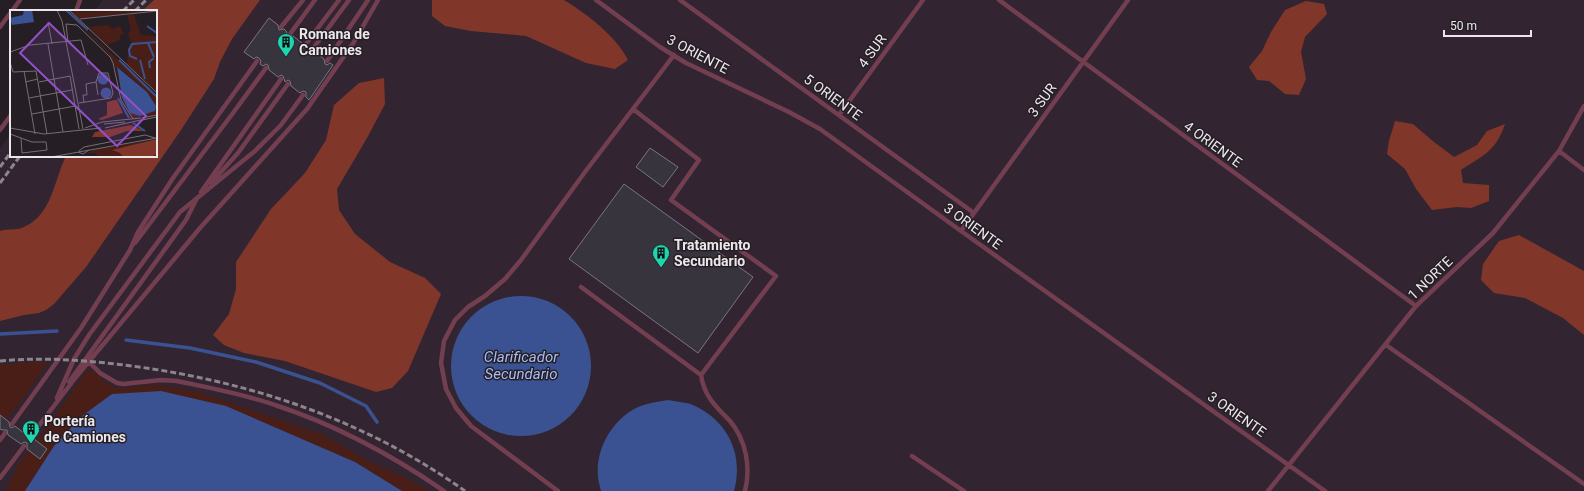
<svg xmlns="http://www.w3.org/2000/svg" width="1584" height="491" viewBox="0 0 1584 491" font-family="Roboto,sans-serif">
  <rect width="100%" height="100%" fill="#251e25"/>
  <!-- built -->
  <path fill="#322531" d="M102,0H1584V491H0V149L11,133V156H156V11H95Z"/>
  <!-- green -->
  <path fill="#491e17" d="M29,362H49L7,420L0,415V365Z
    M88,369L96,373L104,382L116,388H126L151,385L173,387L199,392L324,435L372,463L401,475L429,491H402L355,462L226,406L161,391L54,446L25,491H6L18,465L29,450L40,459L47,450L37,441Z"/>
  <!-- forest -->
  <path fill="#81362a" d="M154,0H260L232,39L220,62L214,79L181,130L86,267L54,304L46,310L39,313L24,315L0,321V231C8,228 16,231 24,227C52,215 54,180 66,156H156V11H142Z
    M432,0H564C587,14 616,36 628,60L615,69L586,63L526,36L471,31L445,26L432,16Z
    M1306,1L1324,4L1327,14L1305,37L1301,52L1306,79L1299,95L1285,94L1269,81L1257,80L1249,67L1262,51L1271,32L1285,10Z
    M384,78L385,104L367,138L337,189L339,210L355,234L390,262L425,278L441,294L408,371L392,388L376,392L285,361L244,353L224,345L213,335L229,314L236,289V262L271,209L305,173L326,140L334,105L359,83Z
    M1395,121L1413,124L1434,142L1454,157L1477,145L1487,131L1505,124C1496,151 1484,155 1461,170L1463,183L1489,185V201L1471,208L1457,207L1432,210L1416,189L1405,169L1387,154L1389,141Z
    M1519,235L1584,271V335L1563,318L1525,298L1494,293L1481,280L1483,264L1499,241Z"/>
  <!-- water -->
  <path fill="#3a5291" d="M451 366a70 70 0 1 1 140 0a70 70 0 1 1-140 0Z
    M161,391L226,406L355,462L402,491H25L54,446L82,416L112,394Z
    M669,400C677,402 686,402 693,405C728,421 744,454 734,491H601C600,486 598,481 598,476C595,445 618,411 647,404C654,402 662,401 669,400Z"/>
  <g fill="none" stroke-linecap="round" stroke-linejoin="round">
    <!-- stream -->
    <path stroke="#3a5291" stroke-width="3.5" d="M0,334L57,331
      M126,340L190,348L256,362L320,383L366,406L377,422"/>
  </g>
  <!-- building -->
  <path fill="#37343e" stroke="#797681" d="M269,18L278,25L279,30L284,29L287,32L286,35L288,37L293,36L302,43L301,46L303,48L308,47L310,53L315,52L324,59L325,64L327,65L330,63L333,65L309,100L306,97V92L303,91L300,93L291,86L290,81L288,80L285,82L283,76L281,75L278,77L269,70L268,65L266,64L263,66L260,64L261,61L259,58L256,57L254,59L244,52Z
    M650,148L678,167L663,187L636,167Z
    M624,184L753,277L698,353L569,259Z
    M0,415L9,422L10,427L12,428L15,426L25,434H28L29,439H34L47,449L40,459L27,449V443L24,442L21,444L8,435L7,430H2L0,429Z"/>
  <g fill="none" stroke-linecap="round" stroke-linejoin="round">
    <!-- service -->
    <path stroke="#733f50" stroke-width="4.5" d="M596,0L660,47L686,63L789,112L820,129L961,231L1325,491
      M680,0L974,213
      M999,0L1416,306
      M12,11L20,0
      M76,11L80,0
      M0,27L11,12
      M281,27L303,0
      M290,34L315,0
      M305,45L339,0
      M312,50L349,0
      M327,61L368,0
      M839,115L923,0
      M0,130L11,115
      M1559,151L1584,170
      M211,183L238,153L288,84
      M201,192L281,79
      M961,231L1128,0
      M135,243L233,113L266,68
      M581,287L701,375L776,276L671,200L699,160L633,109
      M1386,345L1584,484
      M89,362L100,373L117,383L123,384L161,380L177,381C210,388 244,394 275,405C336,425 392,455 444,491
      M701,375C704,396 716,407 730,421C746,440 751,467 745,491
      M69,382L186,220L196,200
      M57,398L74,359L89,335L180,212L255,151L281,125L303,95
      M12,424L81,328L130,250L138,232L173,178L257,61
      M31,436L76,377L200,228L307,109L354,42L378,0
      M0,440L5,433
      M912,456L964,491
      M0,478L24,446
      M558,491L471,426L456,408L446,389L441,363L444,341L455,320L468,307L485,296L505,279L521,260L585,172L674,55
      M1268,491L1416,306L1493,233L1559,151L1584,106"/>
    <!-- rail -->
    <path stroke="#8c868c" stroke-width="3" stroke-dasharray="6 3" stroke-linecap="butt" d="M123,11L134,0
      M135,11L146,0
      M0,167L11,152
      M0,183L20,156
      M0,361C41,357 83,360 124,365C246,380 364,419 465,491"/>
  </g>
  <!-- icons -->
  <defs>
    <g id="building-pin" transform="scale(0.9)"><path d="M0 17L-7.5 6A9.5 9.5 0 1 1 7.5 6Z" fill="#1fd5b0" stroke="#251e25"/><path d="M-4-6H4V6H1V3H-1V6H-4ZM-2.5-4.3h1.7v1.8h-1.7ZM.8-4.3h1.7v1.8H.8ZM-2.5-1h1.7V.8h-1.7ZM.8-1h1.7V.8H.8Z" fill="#111"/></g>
  </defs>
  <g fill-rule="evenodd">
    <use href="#building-pin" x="286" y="42"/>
    <use href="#building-pin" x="661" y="253"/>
    <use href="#building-pin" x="31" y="429"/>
  </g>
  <g text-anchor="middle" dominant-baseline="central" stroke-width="3" stroke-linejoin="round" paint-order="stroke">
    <!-- poi labels -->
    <g font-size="14" font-weight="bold" fill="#ece7eb" stroke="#251e25" text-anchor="start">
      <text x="299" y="34">Romana de<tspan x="299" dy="16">Camiones</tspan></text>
      <text x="674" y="245">Tratamiento<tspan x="674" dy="16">Secundario</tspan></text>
      <text x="44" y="421">Portería<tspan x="44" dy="16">de Camiones</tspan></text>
    </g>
    <!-- street labels -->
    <g font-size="14" fill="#ece7eb" stroke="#251e25">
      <text transform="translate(872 51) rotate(-54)">4 SUR</text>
      <text transform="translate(698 54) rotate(28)">3 ORIENTE</text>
      <text transform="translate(833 97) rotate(36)">5 ORIENTE</text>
      <text transform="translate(1042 100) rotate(-54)">3 SUR</text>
      <text transform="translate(1213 144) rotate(36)">4 ORIENTE</text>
      <text transform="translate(973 226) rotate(36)">3 ORIENTE</text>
      <text transform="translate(1430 278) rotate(-44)">1 NORTE</text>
      <text transform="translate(1237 414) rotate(35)">3 ORIENTE</text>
    </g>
    <!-- water labels -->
    <g font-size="15" font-style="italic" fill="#a7bef5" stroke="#251e25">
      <text x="521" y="357">Clarificador<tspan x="521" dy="17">Secundario</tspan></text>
    </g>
  </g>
  <!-- overview -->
  <g transform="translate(10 10)">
    <rect width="147" height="147" fill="#251e25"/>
    <path d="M55,0L147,87V105L123,109L113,91L105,57L99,44ZM106,58H110L137,82L146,96L145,101L130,106L112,87ZM65,0L72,2L147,0L69,9L62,2ZM117,5H124L131,25L147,26V82L117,54L118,40L122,34L118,24L121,20ZM72,10L80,17L98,15L102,19L110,16L114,24L110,25V30L97,35ZM138,131L103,141L110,143L114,146L137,147L147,144V147H89L85,143H78L83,140Z" fill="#491e17" fill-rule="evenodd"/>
    <path d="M104,90H107L113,103L92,110L88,109L97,105V92ZM121,115L134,121H117L100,127H82L85,122ZM147,129V144L141,147H113L110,143L102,140Z" fill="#81362a"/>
    <path d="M14,0H22L24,12L2,15L0,8L13,5ZM107,57L137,82L146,96L145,101L130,106L120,103L112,87ZM87.5 69a5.5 5.5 0 1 1 11 0a5.5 5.5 0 1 1-11 0ZM90.5 83a5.5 5.5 0 1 1 11 0a5.5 5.5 0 1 1-11 0Z" fill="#3a5291"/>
    <path fill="none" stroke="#3a5291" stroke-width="2" d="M56,0L78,20M137,16L147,23M138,33L144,47M127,49L120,46L119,40L122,34L147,32M109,50L147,87M130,50L135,69M140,58L139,52L144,48M108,88L119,108M123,113L135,121"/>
    <path fill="none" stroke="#756e74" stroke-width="1" d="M47,0L52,11L73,119M59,0L147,83M70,9L147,1M38,12L42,34M58,32L56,14L67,15L100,47L103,53L111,90L123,109M38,34L53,122M0,42L20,35L71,30L78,55M0,52L3,62L26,61L37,124M14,61L25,124M60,66L69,119M15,72L28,69M29,72L60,66M19,88L62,80M69,93L101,88L103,83L98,63H89L86,72M74,93L73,85H77L76,74L86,72L88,85M22,104L65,96M132,108L147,105M132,110L147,107M94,114L115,112M0,118L34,124L91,118M75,118L92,112L131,108M95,118L131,110M0,124L22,132H36L37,140L12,143L11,128M69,141L74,137L135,125L145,128M68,142L73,144L79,140M41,147L147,128"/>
    <path fill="#9251c8" fill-opacity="0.15" stroke="#9251c8" stroke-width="2" d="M39,13L136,106L107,136L10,43Z"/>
    <rect width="147" height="147" fill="none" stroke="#ece7eb" stroke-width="2"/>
  </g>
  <!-- scale -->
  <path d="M1444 30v6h87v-6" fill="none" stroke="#ece7eb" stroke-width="2"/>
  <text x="1450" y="30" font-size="12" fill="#ece7eb" stroke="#251e25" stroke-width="3" paint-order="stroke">50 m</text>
</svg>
